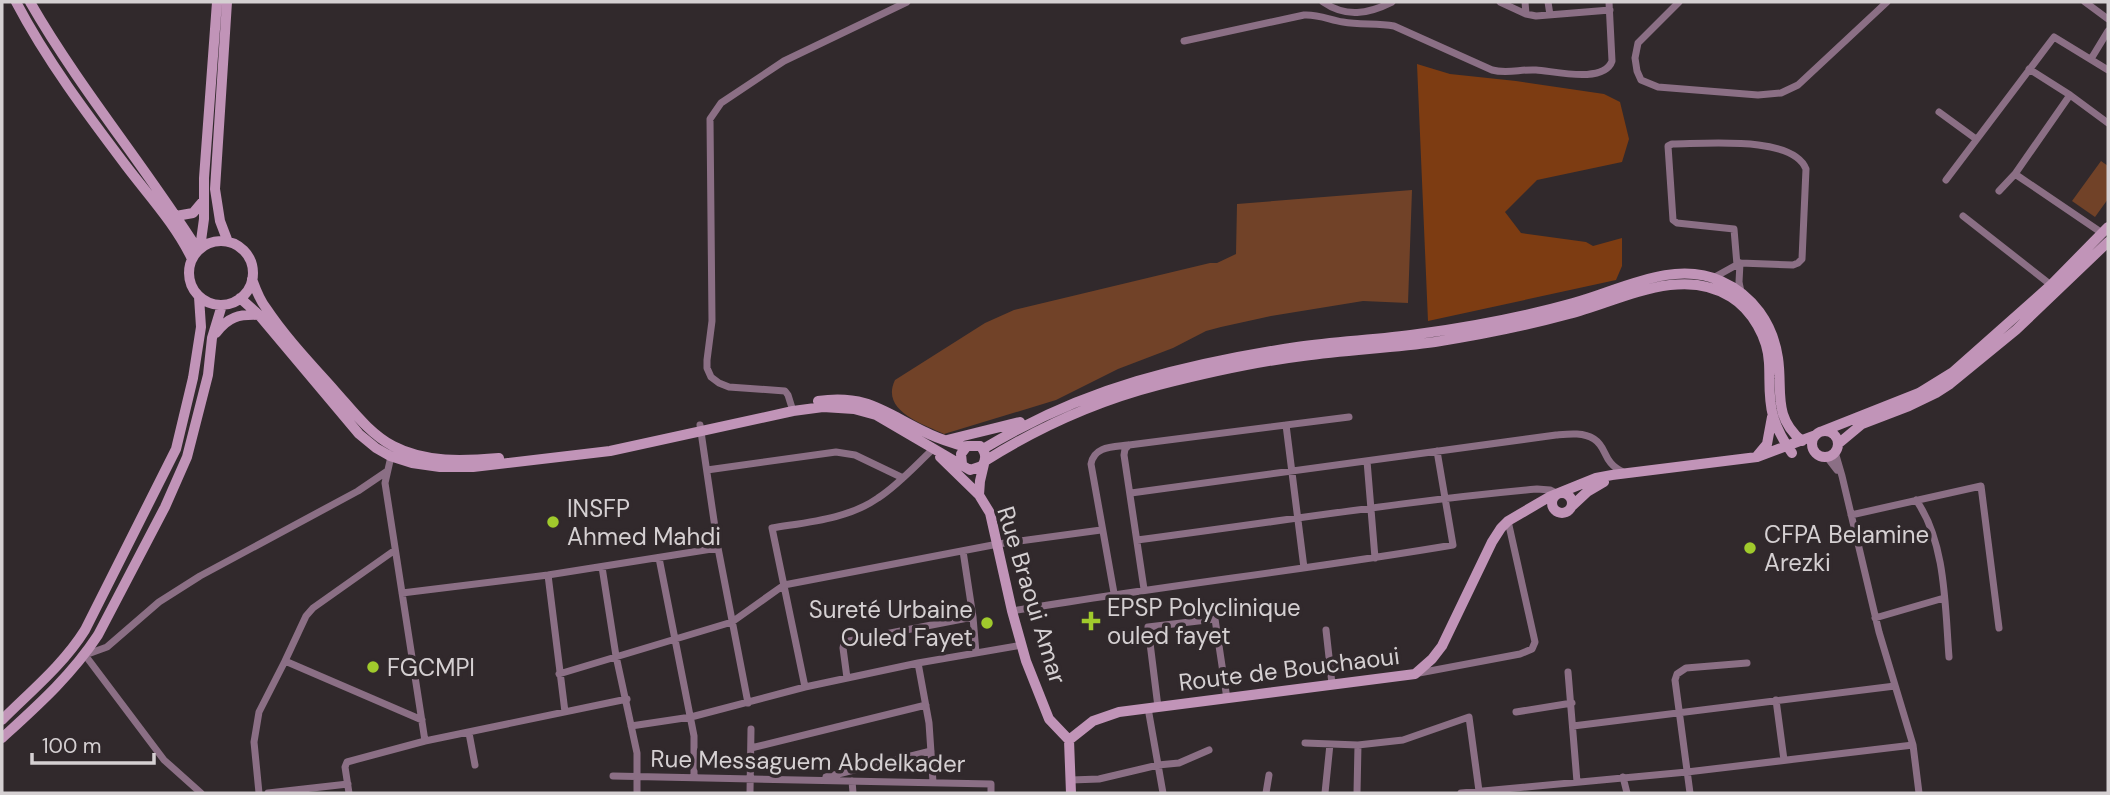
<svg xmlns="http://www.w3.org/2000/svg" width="2110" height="795" viewBox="0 0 2110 795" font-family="'DM Sans',sans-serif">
  <rect width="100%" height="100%" fill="#31292c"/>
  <!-- green -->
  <path fill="#714228" d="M2101,161L2108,166V199L2095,217L2072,201Z
    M1412,190L1408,303L1363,301L1271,316L1221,327L1206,331L1173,348L1118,369L1056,400L944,434C923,424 880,411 895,380L985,323L1014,310L1210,263H1217L1236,254L1237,204Z"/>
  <!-- forest -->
  <path fill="#7d3c12" d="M1417,64L1450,74L1516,81L1604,94L1620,102L1629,139L1622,162L1537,180L1505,212L1521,233L1586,242L1593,246L1622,238V266L1616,280L1428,321Z"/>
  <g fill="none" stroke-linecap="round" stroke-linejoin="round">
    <!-- street -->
    <path stroke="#8b6f85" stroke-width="7" d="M1323,2C1346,18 1368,14 1392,2
      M1500,2L1526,14L1536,16L1610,10
      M1525,2L1526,14
      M1548,2L1550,15
      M1679,2L1638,43L1635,58L1637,71L1641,80L1658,87L1758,95L1781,93L1798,85L1887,2
      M2085,2L2108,19
      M1184,41L1304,15C1318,14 1330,20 1343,22C1360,25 1377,23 1394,26L1492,70C1507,74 1521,69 1536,70C1554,71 1604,84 1612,61L1609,2
      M2091,59L2108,31
      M2029,69L2070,95
      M1939,112L1976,139
      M1946,180L2054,37L2108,70
      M1999,191L2015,174
      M1963,216L2051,285
      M2102,233L2015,174L2070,95L2108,123
      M1737,265L1734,229L1677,223L1673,220L1668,146L1672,144C1704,144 1793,135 1806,169L1802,259L1798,263L1793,265L1740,263
      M1713,278L1740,263L1739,282L1741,292
      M793,411L788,395L785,391L729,387L719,383L711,377L707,368V360L712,321L710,119L721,103L784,61L907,2
      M700,425L718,548L748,703
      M1286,425L1304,568
      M1835,452L1842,476L1879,632L1913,745L1919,793
      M1827,457L1837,470
      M1367,461L1375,558
      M707,470L836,452L855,455L903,478
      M1131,493L1556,435C1568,434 1583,432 1594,439C1608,448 1602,462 1623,472
      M1916,500C1946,542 1945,607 1949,657
      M1851,515L1981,486L1999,628
      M1137,540C1270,523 1403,501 1537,489L1550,490L1558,494
      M395,550L313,608L306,616L285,661L422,720
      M963,551L973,617L976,653
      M659,558L694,736V777
      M602,567L616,656L637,753V793
      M548,575L565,712
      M1144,589L1124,455L1125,449L1129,445L1349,417
      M402,593L548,575L718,548
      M1114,593L1091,464C1094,446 1113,447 1128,445
      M1012,611C1159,586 1306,570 1453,545L1437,451
      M1875,618L1944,598
      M1326,630L1332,684
      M918,663L929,723L933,782
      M1568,672L1577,782
      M1419,673L1520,654L1532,649L1535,642L1508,521
      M559,674L732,622L784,585L998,544L1101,530
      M847,678L843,648L844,643L849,641L973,617
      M805,687L772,528C808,522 848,519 878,498C898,485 915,466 932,450
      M1776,700L1784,760
      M1158,707L1148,627L1215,619L1227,699
      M1148,708L1163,793
      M1516,712L1572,703
      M631,726L691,717L805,687L918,663L1022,645
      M1573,726L1895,686
      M469,733L475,765
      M425,741L627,699
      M1305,743L1358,745L1403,740L1469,717L1479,791
      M751,748L926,705
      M613,776L991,784V793
      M826,777L931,751
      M1623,777L1627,793
      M1071,780L1099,779L1158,765L1179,763L1209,750
      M852,781L853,793
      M201,793L164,760L85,655L107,647L159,602L200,576L358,491L386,472
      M259,793L254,742L259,712L285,661
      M268,793L348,784
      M349,793L345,767L347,762L425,741L385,483L392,452
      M750,793L751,729
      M1266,793L1269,775
      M1325,793L1330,744
      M1357,793L1358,745
      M1461,793L1687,772L1913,745
      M1690,793L1675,680L1677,674L1686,668L1747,663"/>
    <!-- secondary -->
    <path stroke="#c194b8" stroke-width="10" d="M16,2C47,61 87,114 127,167C149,196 176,225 192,259
      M30,2C80,89 145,166 198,250
      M227,2L215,189L220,221L228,242
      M176,216L193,213L204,200
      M189 273a32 32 0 1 1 64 0a32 32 0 1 1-64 0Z
      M200,248L204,219V178L217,2
      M252,279C256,290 259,299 266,308C286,338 311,364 335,391C353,411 369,433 393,446C425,463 464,461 499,458
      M240,298L259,315L359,434L376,448L390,456L412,463L440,467H473L610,451L793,411L823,407L854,409L876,415L970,470L982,466C987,459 986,452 980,446H967L961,454L962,464
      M216,333C228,317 239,314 259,315
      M818,401C866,394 884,412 925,432C938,439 951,442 965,447
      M1823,431L1919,393L1953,372L2051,285L2108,227
      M1812 444a13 13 0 1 1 26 0a13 13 0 1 1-26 0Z
      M947,440L1020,422
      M1838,444L1862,424L1909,406L1936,393L1950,384L2016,330L2108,242
      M983,449C1031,420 1083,397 1137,381C1189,366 1243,355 1297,347C1337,341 1378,340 1418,334C1470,327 1523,317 1573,303C1619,291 1673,259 1721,281C1753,295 1773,324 1778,358C1783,391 1772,416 1802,441
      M1757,456L1767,444L1772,417
      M940,457L979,495L990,513L1012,611L1026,661L1049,719L1069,740
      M985,461C1039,427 1097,401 1159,385C1206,373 1255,362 1303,356C1347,350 1391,348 1435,342C1480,335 1525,326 1569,314C1620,301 1681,265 1731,297C1752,310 1768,338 1769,363C1770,381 1768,398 1773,416C1777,429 1784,442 1792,453
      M977,491L979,495L980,481L984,464
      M1552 503a10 10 0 1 1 20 0a10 10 0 1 1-20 0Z
      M1572,506L1587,492L1604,482
      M2,720C31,691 63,665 85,630L176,449L193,378L201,327L199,297
      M2,738C37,706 71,676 98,635L165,507L187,457L208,375L212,338L222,305
      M1069,740L1093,721L1119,712L1415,674L1432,659L1442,646L1492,542L1501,528L1508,521L1549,497L1596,478L1612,475L1757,457L1816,435
      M1069,740L1071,793"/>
  </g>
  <!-- markers -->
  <g fill="#a0ca2c" stroke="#31292c" stroke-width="2.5">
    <circle cx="553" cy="522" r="7"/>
    <circle cx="1750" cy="548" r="7"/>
    <path d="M1087.5 610.5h7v7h7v7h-7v7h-7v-7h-7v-7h7z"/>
    <circle cx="987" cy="623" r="7"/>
    <circle cx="373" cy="667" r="7"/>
  </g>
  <g text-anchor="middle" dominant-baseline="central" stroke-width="7" stroke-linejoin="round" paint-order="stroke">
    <!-- poi labels -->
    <g font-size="24" fill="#d5d0d2" stroke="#31292c" text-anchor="start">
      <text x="567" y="508">INSFP<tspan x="567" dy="28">Ahmed Mahdi</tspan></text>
      <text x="1764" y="534">CFPA Belamine<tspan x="1764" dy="28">Arezki</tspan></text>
      <text x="1107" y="607">EPSP Polyclinique<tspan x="1107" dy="28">ouled fayet</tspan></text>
      <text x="973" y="609" text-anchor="end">Sureté Urbaine<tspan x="973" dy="28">Ouled Fayet</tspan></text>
      <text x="387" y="667">FGCMPI</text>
    </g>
    <!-- street labels -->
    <g font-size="24" fill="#d5d0d2" stroke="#31292c">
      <text transform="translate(1032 595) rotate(73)">Rue Braoui Amar</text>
      <text transform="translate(1289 669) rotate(-7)">Route de Bouchaoui</text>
      <text transform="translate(808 761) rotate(1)">Rue Messaguem Abdelkader</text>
    </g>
  </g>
  <!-- border -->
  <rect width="2110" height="795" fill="none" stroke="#d5d0d2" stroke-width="7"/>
  <!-- scale -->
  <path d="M32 753v10h122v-10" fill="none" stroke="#d5d0d2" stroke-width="3.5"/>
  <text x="42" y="753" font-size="21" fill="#d5d0d2" stroke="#31292c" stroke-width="5" paint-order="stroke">100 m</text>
</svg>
